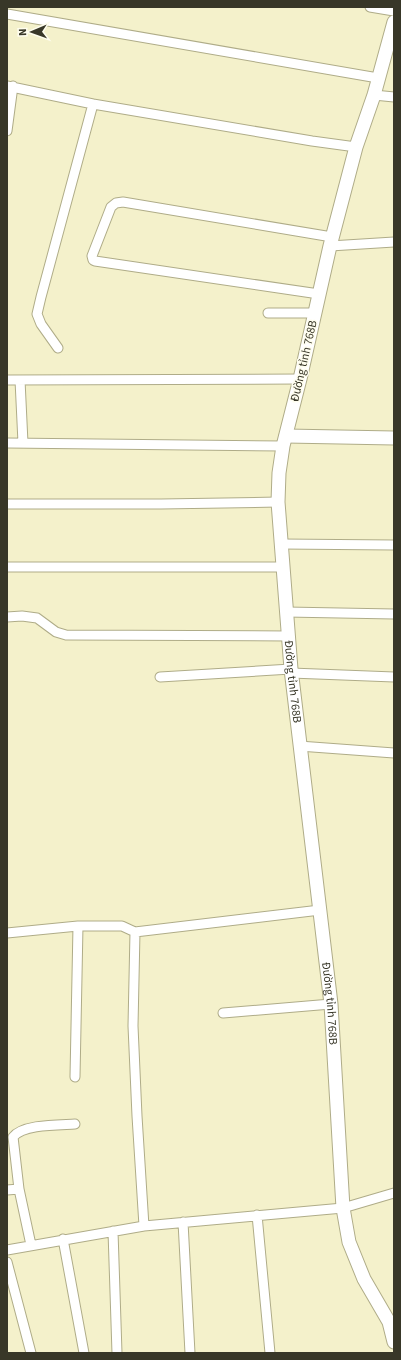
<svg xmlns="http://www.w3.org/2000/svg" width="401" height="1360" viewBox="0 0 401 1360" font-family="'Source Sans 3',sans-serif">
  <rect width="100%" height="100%" fill="#f4f1cb"/>
  <g fill="none" stroke-linecap="round" stroke-linejoin="round">
    <!-- street casing -->
    <g stroke="#afac88" stroke-width="11">
      <path id="street" d="M370,7L394,11
        M7,14L378,78
        M7,86L93,104L41,297L37,314L41,324L58,348
        M374,95L394,97
        M93,104L312,141L356,147
        M7,131L13,86
        M330,246L394,242
        M319,294L95,261L93,260L92,256L111,207L116,203L123,202L332,237
        M268,313H315
        M7,380L300,379
        M20,380L23,443
        M7,443L283,446
        M7,504H161L278,502
        M281,544L394,545
        M7,567H283
        M286,612L394,614
        M7,617L22,616L37,618L56,632L66,635L288,636
        M291,673L394,677
        M160,677L291,669
        M299,746L394,753
        M135,932L320,910
        M7,933L78,926H122L135,932L133,1026L137,1116L144,1226
        M223,1013L331,1004
        M75,1077L78,926
        M7,1190L19,1189
        M257,1215L270,1353
        M183,1222L190,1353
        M113,1231L117,1353
        M63,1239L84,1353
        M31,1245L19,1189L13,1137C23,1124 59,1125 75,1124
        M7,1250L144,1226L343,1208L394,1193
        M7,1262L31,1353"/>
    </g>
    <!-- secondary casing -->
    <g stroke="#afac88" stroke-width="15">
      <g id="secondary">
        <path id="s1" d="M394,22L374,95L356,147L330,246L300,379L283,446L279,473L278,502L291,669L331,1004L343,1208L349,1242L364,1279L389,1322L394,1342"/>
        <path d="M286,436L394,438"/>
      </g>
    </g>
    <!-- street -->
    <use href="#street" stroke="#fff" stroke-width="9"/>
    <!-- secondary -->
    <use href="#secondary" stroke="#fff" stroke-width="13"/>
  </g>
  <g text-anchor="middle" dominant-baseline="central" stroke-width="3" stroke-linejoin="round" paint-order="stroke">
    <!-- street labels -->
    <g font-size="12" fill="#383728" stroke="#fefdee">
      <text transform="translate(304 361) rotate(-77)">Đường tỉnh 768B</text>
      <text stroke="none"><textPath href="#s1" startOffset="675">Đường tỉnh 768B</textPath></text>
      <text stroke="none"><textPath href="#s1" startOffset="999">Đường tỉnh 768B</textPath></text>
    </g>
  </g>
  <!-- border -->
  <rect width="401" height="1360" fill="none" stroke="#383728" stroke-width="16"/>
  <!-- north arrow -->
  <g transform="translate(32 32) rotate(268)" stroke="#fefdee" stroke-width="3" paint-order="stroke">
  <path d="M0-3L7 15L0 10L-7 15Z" fill="#383728"/>
  <text y="-6" font-size="11" font-weight="bold" text-anchor="middle" fill="#383728">N</text>
  </g>
</svg>
